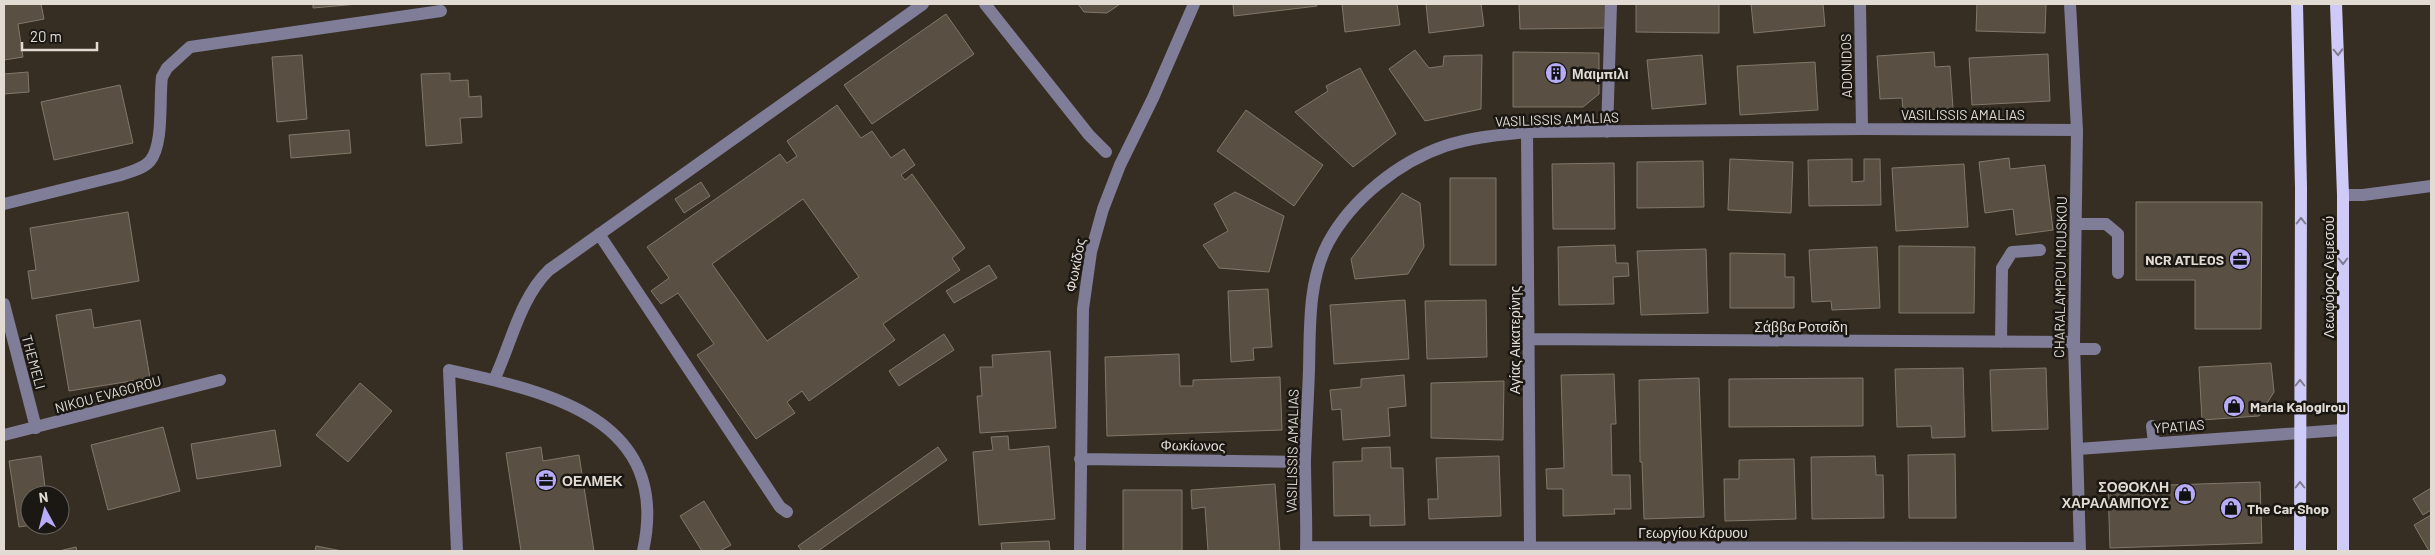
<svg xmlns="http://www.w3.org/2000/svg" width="2435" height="555" viewBox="0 0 2435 555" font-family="Barlow,sans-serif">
  <rect width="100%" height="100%" fill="#372e23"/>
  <!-- building -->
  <path fill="#595043" stroke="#81776a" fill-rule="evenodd" d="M4,4H41L44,19L18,24L23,57L4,60Z
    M313,4H358L313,8Z
    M1078,4H1120L1107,13L1084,12Z
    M1233,4H1316L1317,6L1234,16Z
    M1342,4H1397L1400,25L1345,32Z
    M1426,4H1481L1484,26L1429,33Z
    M1519,4H1607V28L1520,29Z
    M1636,4H1719V33L1636,32Z
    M1751,4H1823L1825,26L1754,33Z
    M1977,4H2046L2045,33L1976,31Z
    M946,14L974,54L872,124L844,85Z
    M1415,50L1429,68L1443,66L1444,56L1482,55L1481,109L1425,121L1389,69Z
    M1513,52L1599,53V94L1583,107H1513Z
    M1934,52L1935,67L1950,66L1953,108L1903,111L1902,98L1880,99L1877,56Z
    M2048,54L2050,101L1972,105L1969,58Z
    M302,55L307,119L277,122L272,57Z
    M1702,55L1706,104L1652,109L1647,60Z
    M1815,62L1818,110L1740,115L1737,66Z
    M1360,68L1396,134L1353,167L1295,112L1328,91L1326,86Z
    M28,72L29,92L4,94V74Z
    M450,73V81L468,80L469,97L481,96L482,117L460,118L462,143L426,146L421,74Z
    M120,85L133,143L54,160L41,102Z
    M837,105L861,138L872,131L891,158L904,149L915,165L901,175L905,180L912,174L965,248L952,258L960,270L883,324L895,340L809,401L802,391L787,402L795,413L756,439L697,355L714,344L678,293L661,304L651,291L669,278L647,247L780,154L787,163L797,156L787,141ZM803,199L859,277L767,341L712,264Z
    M1246,110L1323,165L1294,206L1217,151Z
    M349,130L351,153L291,158L289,135Z
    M2009,158L2010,169L2045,165L2053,230L2016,235L2013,209L1985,213L1979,162Z
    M1730,159L1793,162L1791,213L1728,210Z
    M1852,159V182L1864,181V159H1880L1881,205L1809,206L1808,160Z
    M1703,161L1704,207L1637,208V162Z
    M1614,163L1615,229H1553L1552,164Z
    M1964,164L1968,227L1896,231L1892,168Z
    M1450,178H1496V265H1450Z
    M701,182L710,196L684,213L675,199Z
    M1235,192L1284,216L1269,272L1219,268L1203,245L1228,231L1214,204Z
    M1402,193L1420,203L1424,247L1408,274L1355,279L1351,259Z
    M2136,202H2262L2261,329H2195V280H2136Z
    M128,212L139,281L32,299L28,271L36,270L30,228Z
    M1615,245L1616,263H1628L1629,276L1613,277L1614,304L1559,305L1558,247Z
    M1899,246L1975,247L1974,313H1899Z
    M1877,247L1880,308L1832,310L1831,301L1812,302L1809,250Z
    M1706,249L1708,313L1641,315L1637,251Z
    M1730,253L1785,254V277H1794V308H1730Z
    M989,265L997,278L954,303L946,291Z
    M1268,289L1272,347L1253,348L1254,360L1231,362L1228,291Z
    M1405,300L1409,359L1334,364L1330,305Z
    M1486,300L1487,357L1427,359L1425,301Z
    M91,309L94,328L140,320L150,378L69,391L56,315Z
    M944,334L954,350L899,386L889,371Z
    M1050,351L1056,428L980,433L977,396H982L980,367H993L992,355Z
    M1179,354L1180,386H1193V380L1280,377L1282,430L1107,436L1105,357Z
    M2271,363L2274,392L2259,416L2202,420L2199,367Z
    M1963,368L1965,437L1932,438L1931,426L1897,427L1895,369Z
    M2046,368L2048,429L1992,431L1990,370Z
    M1614,374L1616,424H1611L1612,475H1630L1631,509H1614L1615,514L1563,516V489H1547L1546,469L1564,468L1561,375Z
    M1404,375L1406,406L1388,408L1390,436L1343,440L1341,409L1332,410L1330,390L1361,387V379Z
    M1699,378L1704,517L1644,519L1642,462H1640L1639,380Z
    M1863,378V426L1729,427V379Z
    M1504,381L1503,440L1431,438V383Z
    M360,383L392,411L348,462L316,435Z
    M163,427L180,491L108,510L91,445Z
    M275,430L281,466L197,479L191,444Z
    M1008,436L1009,450L1049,446L1055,519L979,525L973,452L993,450L991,437Z
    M541,447L543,461L579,455L594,551H521L506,453Z
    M938,447L947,460L818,551H802L798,546Z
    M1390,447L1391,468H1403L1405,525L1370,526V515L1334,516L1333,462L1362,461V448Z
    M1955,454L1956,518H1909L1908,455Z
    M41,456L46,495H30V525H32L19,527L9,461Z
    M1499,456L1501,516L1429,519L1428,499H1438L1436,458Z
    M1875,456L1876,475H1883L1884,518L1812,519L1811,457Z
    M1794,459L1796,519L1725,521L1724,479H1739V460Z
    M2260,482L2262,543L2110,548L2108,487Z
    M1275,484L1280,551H1203H1208L1205,507L1192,509L1191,490Z
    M2431,488V510L2423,515L2413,499Z
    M1123,490H1182V551H1123Z
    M704,501L731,545L720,551H702L680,516Z
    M2431,515V551H2429L2414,525Z
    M1049,541L1050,551H1002L1001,543Z
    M316,546L342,551H315Z
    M76,547L77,551H59Z"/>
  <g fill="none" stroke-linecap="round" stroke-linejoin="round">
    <!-- minor -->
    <path stroke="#7f7d98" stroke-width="12" d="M985,4L1089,135L1106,152
      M1860,4L1862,129
      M2070,4L2077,130L2074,342L2080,551
      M1527,132L1530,547
      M1607,132L1611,4
      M2343,195H2363L2431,186
      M4,204L121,175C130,172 143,169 150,161C164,145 159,99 162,77L167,68L190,47L441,11
      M2076,224H2106L2118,234V273
      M599,234L780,507L787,512
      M4,304L36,428
      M1529,339L2074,342
      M2001,342L2002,268L2012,252L2040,250
      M2074,349H2095
      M494,380C511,344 520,298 549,270L923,4
      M2152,426L2154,443
      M4,435L220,380
      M2078,449L2342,430
      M1080,459L1305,462
      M1306,547L2080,548
      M457,551L449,370C550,392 672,419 643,551
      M1080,551L1083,309L1091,252L1103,209L1120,165L1153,98L1194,4
      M1306,551C1307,521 1305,491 1305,460C1306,430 1308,400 1309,370C1310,328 1308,281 1328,243C1351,200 1398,162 1445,146C1472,137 1499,135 1527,132L1862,129L2077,130"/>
    <!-- major -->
    <path stroke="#cfcbf8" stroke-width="12" d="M2297,4L2301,188L2300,551
      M2336,4L2343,195V551"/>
  </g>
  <!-- one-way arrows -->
  <defs><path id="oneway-chevron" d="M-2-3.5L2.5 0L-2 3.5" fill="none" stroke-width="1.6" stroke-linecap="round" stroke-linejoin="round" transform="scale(1.25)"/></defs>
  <g stroke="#7e7a90">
    <use href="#oneway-chevron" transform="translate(2338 52) rotate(88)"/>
    <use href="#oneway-chevron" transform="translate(2301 221) rotate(-90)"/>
    <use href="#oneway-chevron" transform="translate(2343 261) rotate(90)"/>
    <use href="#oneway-chevron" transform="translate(2300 383) rotate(-90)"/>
    <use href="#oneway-chevron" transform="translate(2300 485) rotate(-90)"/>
  </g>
  <!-- icons -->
  <defs>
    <g id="building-disc" transform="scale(1.125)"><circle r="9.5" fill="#b6acf8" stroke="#1b1712"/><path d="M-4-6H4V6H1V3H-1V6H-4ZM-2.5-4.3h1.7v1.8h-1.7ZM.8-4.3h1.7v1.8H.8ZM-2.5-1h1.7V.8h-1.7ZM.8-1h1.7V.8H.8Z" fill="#111"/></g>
    <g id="office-disc" transform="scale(1.125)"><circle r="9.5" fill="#b6acf8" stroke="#1b1712"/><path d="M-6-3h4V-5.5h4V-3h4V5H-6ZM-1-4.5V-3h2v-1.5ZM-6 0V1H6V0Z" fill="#111"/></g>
    <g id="shop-disc" transform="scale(1.125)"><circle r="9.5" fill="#b6acf8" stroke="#1b1712"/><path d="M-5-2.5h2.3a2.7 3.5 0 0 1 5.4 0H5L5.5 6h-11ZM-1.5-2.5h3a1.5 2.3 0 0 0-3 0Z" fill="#111"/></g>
  </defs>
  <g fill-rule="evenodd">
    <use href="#building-disc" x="1556" y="73"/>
    <use href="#office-disc" x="2240" y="259"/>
    <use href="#shop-disc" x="2234" y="406"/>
    <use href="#office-disc" x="546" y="480"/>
    <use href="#shop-disc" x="2185" y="494"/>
    <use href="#shop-disc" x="2231" y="508"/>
  </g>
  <g text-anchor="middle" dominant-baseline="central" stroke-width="5" stroke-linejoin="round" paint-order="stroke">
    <!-- street labels -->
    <g font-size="14" fill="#e1dbd4" stroke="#1b1712">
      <text transform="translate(1846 66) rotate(-91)">ADONIDOS</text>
      <text x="1963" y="114">VASILISSIS AMALIAS</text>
      <text transform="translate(1557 119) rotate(-2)">VASILISSIS AMALIAS</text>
      <text transform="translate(1075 265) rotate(-79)">Φωκίδος</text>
      <text transform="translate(2060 277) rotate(-89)">CHARALAMPOU MOUSKOU</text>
      <text transform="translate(2328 277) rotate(-90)">Λεωφόρος Λεμεσού</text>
      <text x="1801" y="326">Σάββα Ροτσίδη</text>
      <text transform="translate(1514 340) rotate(-90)">Αγίας Αικατερίνης</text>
      <text transform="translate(34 362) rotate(75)">THEMELI</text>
      <text transform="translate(108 394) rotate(-15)">NIKOU EVAGOROU</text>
      <text transform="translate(2179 426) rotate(-4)">YPATIAS</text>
      <text transform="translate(1193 445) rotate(1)">Φωκίωνος</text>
      <text transform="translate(1292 451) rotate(-89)">VASILISSIS AMALIAS</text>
      <text x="1693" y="532">Γεωργίου Κάρυου</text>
    </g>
    <!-- poi labels -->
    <g font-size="14" font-weight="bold" fill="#e1dbd4" stroke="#1b1712" text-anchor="start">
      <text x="1572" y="73">Μαιμπιλι</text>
      <text x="2224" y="259" text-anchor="end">NCR ATLEOS</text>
      <text x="2250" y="406">Maria Kalogirou</text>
      <text x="562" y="480">ΟΕΛΜΕΚ</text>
      <text x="2169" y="486" text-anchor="end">ΣΟΘΟΚΛΗ<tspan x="2169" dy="16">ΧΑΡΑΛΑΜΠΟΥΣ</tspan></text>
      <text x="2247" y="508">The Car Shop</text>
    </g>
  </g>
  <!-- border -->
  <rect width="2435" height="555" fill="none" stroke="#e1dbd4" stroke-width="10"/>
  <!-- north arrow -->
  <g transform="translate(45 510) rotate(353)"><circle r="24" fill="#1b1712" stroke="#6a6560"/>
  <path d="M0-4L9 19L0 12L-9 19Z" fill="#b6acf8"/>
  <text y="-8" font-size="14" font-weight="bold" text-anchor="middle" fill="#e1dbd4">N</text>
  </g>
  <!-- scale -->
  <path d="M22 42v8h75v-8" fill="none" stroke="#e1dbd4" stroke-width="2.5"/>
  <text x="30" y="42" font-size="15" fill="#e1dbd4" stroke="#1b1712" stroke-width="4" paint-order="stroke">20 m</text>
</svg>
